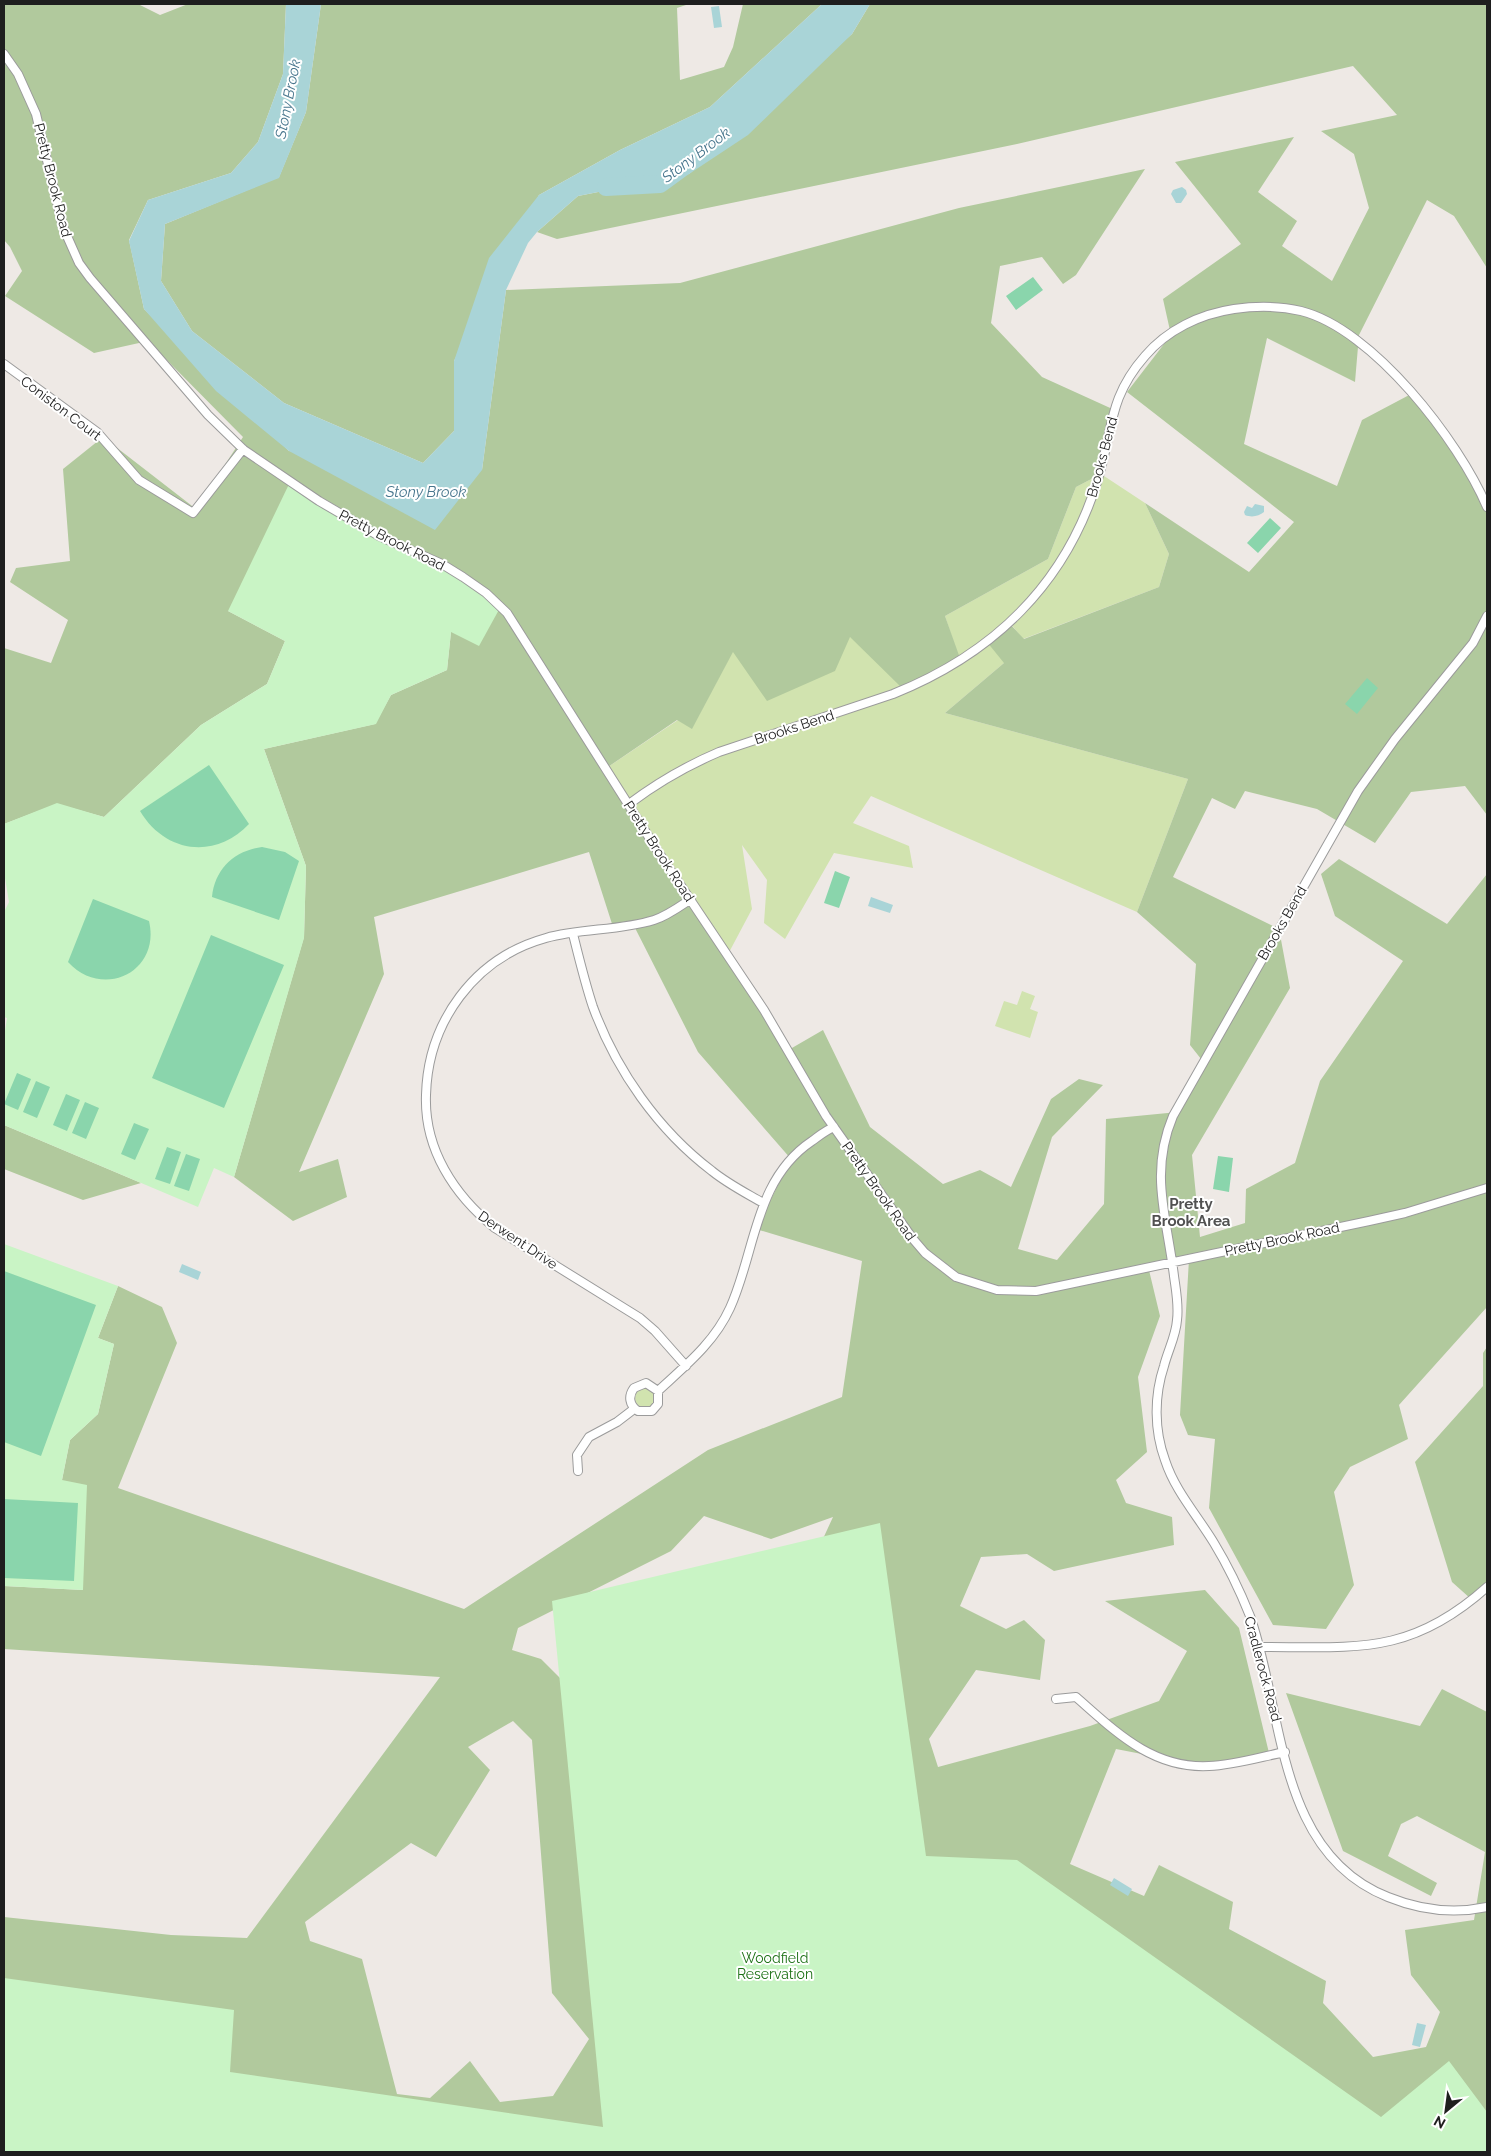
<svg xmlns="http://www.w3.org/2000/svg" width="1491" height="2156" viewBox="0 0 1491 2156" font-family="Raleway,sans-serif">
  <rect width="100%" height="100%" fill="#eee9e5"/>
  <!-- grass -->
  <path fill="#d1e3af" d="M1101,474L1145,503L1169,554L1159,587L1023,639L1010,623L1004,663L945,713L1188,779L1137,912L871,796L853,823L909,846L913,868L834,853L785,939L764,923L767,880L742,845L752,909L726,958L602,771L678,720L692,728L733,651L850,637L960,661L945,616L1048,559L1076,487Z
    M1022,991L1035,996L1030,1009L1038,1012L1030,1038L995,1026L1004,1001L1017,1005Z
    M635 1398a10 10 0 1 1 20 0a10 10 0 1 1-20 0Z"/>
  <!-- forest -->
  <path fill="#b1c99d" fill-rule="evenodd" d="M4,4H138L160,15L188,4H286L283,74L258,142L231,173L148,200L129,240L144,309L289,451L482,470L506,290L680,283L959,208L1145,169L1076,275L1063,284L1042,257L1000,266L991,323L1042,377L1119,412L1101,474L1076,487L1048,559L945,616L961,661L903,689L850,637L835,671L767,701L733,652L692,729L677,720L602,771L726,958L785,1052L823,1030L870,1127L943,1184L980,1170L1011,1187L1051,1099L1079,1079L1103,1085L1052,1137L1018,1249L1057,1260L1104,1204L1106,1119L1178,1112L1205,1064L1190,1045L1196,964L1137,912L1188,779L945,713L1004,663L987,642L1009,623L1024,639L1159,587L1169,554L1145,503L1249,572L1294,522L1127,392L1171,335L1163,299L1241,244L1175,162L1294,137L1258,192L1297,221L1282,246L1332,281L1369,208L1354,154L1321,131L1397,115L1353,66L1017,144L557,239L537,232L578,196L689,174L852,34L870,4H1487V268L1454,216L1427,200L1359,335L1355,382L1267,338L1244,444L1337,486L1362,420L1413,393L1487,505V815L1465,786L1411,792L1375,843L1317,809L1245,791L1235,809L1212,798L1173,877L1279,929L1290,988L1192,1155L1200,1237L1245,1223L1246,1189L1295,1163L1320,1081L1403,961L1335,916L1321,874L1339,859L1447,924L1487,874V1307L1399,1405L1408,1439L1350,1467L1334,1492L1354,1585L1326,1629L1273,1625L1209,1508L1215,1439L1188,1435L1180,1415L1189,1259L1148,1266L1160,1316L1138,1377L1147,1452L1116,1480L1126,1503L1172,1517L1174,1545L1054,1571L1027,1554L981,1557L960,1606L1006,1629L1024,1620L1045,1640L1040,1680L976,1670L929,1739L938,1767L1090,1726L1159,1701L1187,1651L1105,1601L1205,1590L1239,1628L1269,1753L1204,1766L1116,1749L1070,1864L1144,1896L1159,1865L1233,1902L1229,1929L1326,1981L1323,2003L1373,2057L1426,2047L1440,2012L1411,1975L1405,1930L1474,1920L1485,1852L1417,1816L1401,1824L1388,1856L1437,1883L1431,1896L1343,1851L1286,1693L1420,1726L1442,1689L1487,1712V2152H4V1917L171,1935L247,1938L440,1677L4,1649V1586L83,1590L62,1480L70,1440L98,1414L114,1344L98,1338L118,1286L162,1307L177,1343L118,1488L464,1609L708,1450L842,1397L862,1261L756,1229L791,1159L698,1052L633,924L613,927L589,852L374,917L384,974L299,1172L338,1159L347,1197L293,1221L234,1177L304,937L306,866L264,749L375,724L391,695L447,670L451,632L500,606L228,611L285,641L267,684L201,725L104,817L57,804L4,824V648L51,663L68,620L10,582L16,568L70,561L63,469L103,437L196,509L243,437L148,341L94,353L5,296L22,271L10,247L4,240ZM704,1516L771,1539L833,1517L798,1593L583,1701L541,1659L512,1650L518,1628L671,1551ZM513,1721L532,1740L552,1993L589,2039L553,2096L500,2102L470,2061L430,2098L397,2094L362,1959L310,1941L305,1922L411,1843L436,1857L490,1770L468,1747Z
    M321,4H689L677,8L680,80L724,67L733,47L743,4H822L710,107L620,150L539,195L454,361V431L423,463L284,403L192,331L161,281L165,224L279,177L306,112Z
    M4,1125L141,1183L83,1200L4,1169Z
    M1487,1347V1581L1471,1599L1452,1582L1415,1462L1483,1386V1353Z"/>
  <!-- park -->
  <path fill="#c9f4c5" d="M291,480L487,591L501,606L479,646L451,632L447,670L391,695L376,724L264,749L306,866L304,938L234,1177L214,1168L198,1207L4,1125V1037L7,1018L4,1017V912L9,902L4,872V824L57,803L104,817L201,725L267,684L285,641L228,611Z
    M4,1244L118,1286L98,1338L114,1344L98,1414L70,1440L62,1480L87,1485L83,1590L4,1586Z
    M880,1523L926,1856L1017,1860L1381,2117L1449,2061L1487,2112V2152H4V1978L234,2010L230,2072L603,2127L552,1601Z"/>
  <!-- pitch -->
  <path fill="#8ad5ac" d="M1033,277L1043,290L1016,310L1006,296Z
    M1270,518L1281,528L1258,553L1247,543Z
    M1367,678L1378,688L1357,714L1345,704Z
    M209,765L249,824C215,860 165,853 140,811Z
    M262,847L285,852L299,861L279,920L212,897C215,869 234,851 262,847Z
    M835,871L850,877L839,908L824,903Z
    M93,899L149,921C161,972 103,1000 68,962Z
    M211,935L284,965L224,1108L152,1078Z
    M17,1073L31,1079L18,1110L4,1104Z
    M36,1081L50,1087L37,1118L23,1112Z
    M66,1094L80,1100L67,1131L53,1125Z
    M85,1102L99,1108L86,1139L72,1133Z
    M134,1123L149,1129L135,1160L121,1154Z
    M167,1147L181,1152L170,1184L155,1179Z
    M186,1154L200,1159L189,1191L174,1186Z
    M1218,1156L1233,1158L1229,1192L1213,1189Z
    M4,1271L96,1305L41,1456L4,1442Z
    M4,1499L78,1503L74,1581L4,1578Z"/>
  <!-- water -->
  <path fill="#a9d4d7" d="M286,4H321L306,112L279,178L165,224L161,281L192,331L284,403L423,463L454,431V361L489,258L539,195L620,150L710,107L822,4H870L852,34L748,135L689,174L578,196L537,232L528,243L506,290L482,470L435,530L289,451L216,391L144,309L129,241L148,200L231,173L258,142L283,74Z
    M719,6L722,27L714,28L711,7Z
    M1182,187L1186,190L1187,194L1181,203H1176L1171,194L1173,190Z
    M1255,504L1264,506V512C1259,516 1252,518 1245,515L1244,512L1247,506L1252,508Z
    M871,897L893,905L890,913L868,906Z
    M182,1264L201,1272L198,1280L179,1272Z
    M1114,1878L1132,1889L1128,1896L1110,1885Z
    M1417,2023L1426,2025L1420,2047L1412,2045Z"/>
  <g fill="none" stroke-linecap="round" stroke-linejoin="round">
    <!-- river -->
    <path stroke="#a9d4d7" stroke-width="18" d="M606,187L660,184L686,165"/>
    <!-- street casing -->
    <g stroke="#9b9b9b" stroke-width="10">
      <path id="street" d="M4,54L18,74L36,114L63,227L79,263L90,278L208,415L244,450L319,501L379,536L442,564L463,577L486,593L507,613L659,853L764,1010L826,1116L913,1239L925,1253L956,1277L997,1290L1036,1291L1369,1221L1405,1213L1487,1188
        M4,364L97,432L139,480L193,513L243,449
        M1487,616L1473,643L1395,739L1358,791L1173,1116C1149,1173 1167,1218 1174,1276C1176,1291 1179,1305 1177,1320C1176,1336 1168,1350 1164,1366C1154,1396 1154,1430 1165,1460C1175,1491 1197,1515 1214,1543C1228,1566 1240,1591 1250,1616C1284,1712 1276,1853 1388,1897C1420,1910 1454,1914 1487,1907
        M629,804C657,783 686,766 719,752L893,694C993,654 1066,584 1098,479C1113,430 1108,398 1145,356C1167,330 1200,314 1234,309C1255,306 1280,306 1301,311C1373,329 1459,441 1487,507
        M573,934C579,958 585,983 593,1007C616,1070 658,1130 712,1171C728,1184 746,1193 763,1203
        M686,1366L655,1331L640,1318L495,1228C454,1195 424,1149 426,1095C428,1022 474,958 546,938C581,928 619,931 654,920C667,916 679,907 691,899
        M658,1391V1404L652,1411H638C629,1405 628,1396 634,1388L646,1383L658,1391C685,1366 714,1343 730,1308C756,1251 754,1180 812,1141C819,1136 826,1130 834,1127
        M578,1471L577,1455L589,1437L617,1422L634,1409
        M1259,1647C1356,1647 1410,1656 1487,1587
        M1056,1699L1076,1697C1115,1731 1152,1769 1209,1766C1234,1765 1260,1757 1285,1752"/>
    </g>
    <!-- street -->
    <use href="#street" stroke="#fff" stroke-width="8"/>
  </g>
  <g text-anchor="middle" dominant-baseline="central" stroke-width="4" stroke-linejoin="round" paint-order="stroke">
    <!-- street labels -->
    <g font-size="14" fill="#1e1e1e" stroke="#fff">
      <text transform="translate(53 180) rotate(76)">Pretty Brook Road</text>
      <text transform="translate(61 408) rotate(37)">Coniston Court</text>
      <text transform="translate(1102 457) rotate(-75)">Brooks Bend</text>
      <text transform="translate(392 540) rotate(27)">Pretty Brook Road</text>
      <text transform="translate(794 727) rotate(-18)">Brooks Bend</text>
      <text transform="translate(659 851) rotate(57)">Pretty Brook Road</text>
      <text transform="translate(1282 923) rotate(-60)">Brooks Bend</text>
      <text transform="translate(879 1191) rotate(55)">Pretty Brook Road</text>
      <text transform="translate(1282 1239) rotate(-12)">Pretty Brook Road</text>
      <text transform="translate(518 1240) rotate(34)">Derwent Drive</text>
      <text transform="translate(1263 1669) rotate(75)">Cradlerock Road</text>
    </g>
    <!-- park labels -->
    <g font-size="14" fill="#1d7116" stroke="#fff">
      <text x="775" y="1958">Woodfield<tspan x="775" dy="16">Reservation</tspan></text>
    </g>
    <!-- water labels -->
    <g font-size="15" font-style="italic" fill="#49778e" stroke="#fff">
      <text transform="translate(288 99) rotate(-79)">Stony Brook</text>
      <text transform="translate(696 155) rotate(-37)">Stony Brook</text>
      <text x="426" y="492">Stony Brook</text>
    </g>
    <!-- neighbourhood labels -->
    <g font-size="15" font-weight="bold" fill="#515151" stroke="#fff">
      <text x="1191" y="1204">Pretty<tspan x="1191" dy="17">Brook Area</tspan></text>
    </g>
  </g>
  <!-- border -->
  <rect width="1491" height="2156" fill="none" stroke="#1e1e1e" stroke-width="10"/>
  <!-- north arrow -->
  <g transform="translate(1446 2111) rotate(209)" stroke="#ffffff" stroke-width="4" paint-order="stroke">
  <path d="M0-4L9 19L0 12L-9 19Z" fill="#1e1e1e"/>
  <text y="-8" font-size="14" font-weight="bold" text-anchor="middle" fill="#1e1e1e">N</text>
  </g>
</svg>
